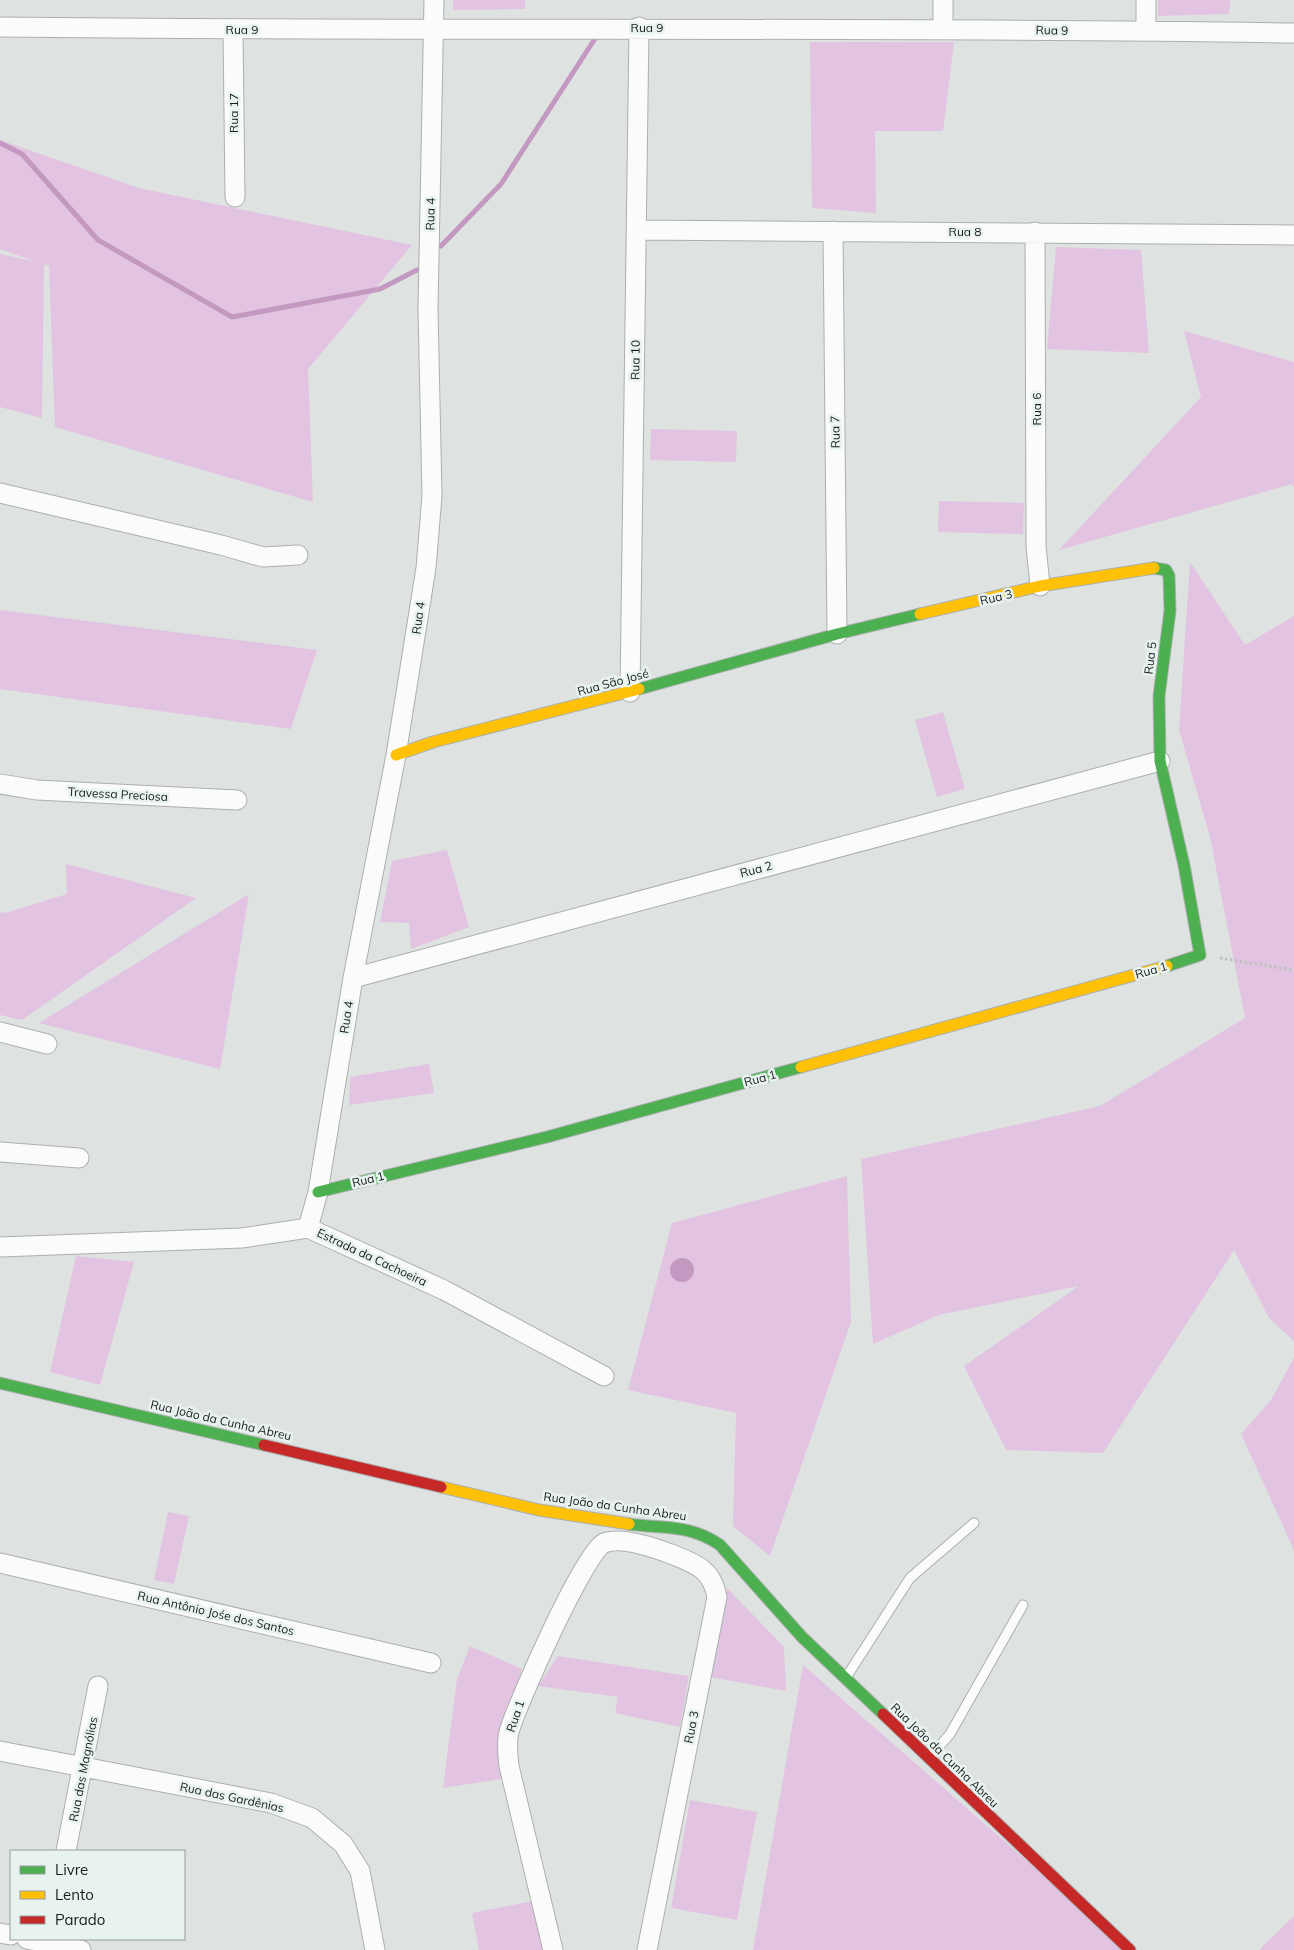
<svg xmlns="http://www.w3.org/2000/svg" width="1294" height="1950" viewBox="0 0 1294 1950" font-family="Mulish,sans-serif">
  <rect width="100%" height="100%" fill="#dee3e1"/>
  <!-- green -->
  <path fill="#e3c3e2" d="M453,0H525V9L453,10Z
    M1158,0H1230L1229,14L1158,16Z
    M810,42H954L943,131H875L876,213L812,208Z
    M0,140L139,188L412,245L308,369L313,502L55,427L49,266L44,264L42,418L0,407V254L37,262L0,249Z
    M1056,247L1141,250L1149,353L1047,349Z
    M1184,331L1294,362V487L1292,484L1059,550L1201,397Z
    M651,429L737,431L736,462L650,460Z
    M939,501L1024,503L1023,534L938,532Z
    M1190,562L1245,645L1294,616V1341L1269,1318L1234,1250L1103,1453L1006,1450L964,1366L1079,1286L939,1315L873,1344L861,1159L1100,1106L1245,1018L1210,837L1179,730Z
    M0,610L317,650L291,729L0,689Z
    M943,712L965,789L937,797L915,720Z
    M447,850L469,927L411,949L409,923L380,922L392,861Z
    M66,864L196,898L22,1020L0,1015V912L5,913L67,894Z
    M249,894L220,1069L39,1023Z
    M429,1064L434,1093L349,1105L350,1077Z
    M847,1176L851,1322L770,1556L733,1526L736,1413L628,1390L672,1223Z
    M76,1256L134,1262L100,1385L50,1372Z
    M1294,1358V1550L1241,1434L1271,1400Z
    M168,1512L189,1516L174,1584L154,1580Z
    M727,1588L784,1647L786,1691L711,1677Z
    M470,1646L522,1669L500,1733L501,1779L443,1788L457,1679Z
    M558,1656L689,1676L680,1727L615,1713L618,1697L538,1686Z
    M803,1665L1129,1950H753Z
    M690,1800L757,1812L737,1920L671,1908Z
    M538,1900L548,1950H479L472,1913Z
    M1294,1916V1950H1259Z"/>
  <!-- water -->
  <path fill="#c399c1" d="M670 1270a12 12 0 1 1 24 0a12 12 0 1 1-24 0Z"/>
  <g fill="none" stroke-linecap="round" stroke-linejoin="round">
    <!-- stream -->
    <path stroke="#c399c1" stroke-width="5" d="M0,143L22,154L98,240L232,317L380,289L417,270
      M441,246L501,184L598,34"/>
    <!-- lane casing -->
    <g stroke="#abb0ae" stroke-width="11">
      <path id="lane" d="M847,1676L910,1578L974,1523
        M931,1756L950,1734L1023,1605"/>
    </g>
    <!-- street casing -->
    <g stroke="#abb0ae" stroke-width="21">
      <path id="street" d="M943,0V28
        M0,27C431,32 863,26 1294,33
        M233,29L235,197
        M1146,31V0
        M637,230L1294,235
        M833,231L837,634
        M1035,232L1036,546L1040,586
        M0,493L221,545L263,557L298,555
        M630,692L639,27
        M0,784L37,790L237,800
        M353,978L1160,761
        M0,1032L47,1044
        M0,1152L79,1158
        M308,1228L318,1192L353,978L396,755L426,568L432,496L428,309L434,0
        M0,1247L242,1238L308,1228L444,1290L604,1376
        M0,1563L431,1663
        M0,1751L271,1803L312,1818L343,1844L360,1871L375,1950
        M66,1851L98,1686
        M0,1933L11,1935
        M27,1939L81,1950
        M553,1950L509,1766C508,1756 506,1742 509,1732C516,1706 585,1551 604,1543C621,1536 655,1548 671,1554C696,1564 712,1569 717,1597L647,1950"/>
    </g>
    <!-- fast casing -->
    <g stroke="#abb0ae" stroke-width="13">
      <path id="fast" d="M1154,568L1166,570L1169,576L1170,611L1159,696L1160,761L1184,865L1200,955L1167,966
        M639,689L837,634L920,614
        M318,1192L547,1137L801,1067
        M0,1383L264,1445
        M629,1524C664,1529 690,1524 720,1545L802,1637L883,1714"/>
    </g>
    <!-- slow casing -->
    <g stroke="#abb0ae" stroke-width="13">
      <path id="slow" d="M920,614L1040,586L1154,568
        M396,755L433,742L639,689
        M801,1067L1167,966
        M441,1487L539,1510L629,1524"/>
    </g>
    <!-- jam casing -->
    <g stroke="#abb0ae" stroke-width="13">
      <path id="jam" d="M264,1445L441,1487
        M883,1714L1130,1950"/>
    </g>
    <!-- path -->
    <path stroke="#bec1c0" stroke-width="3" stroke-dasharray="2.5 2.5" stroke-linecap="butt" d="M1220,958L1294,970"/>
    <!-- lane -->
    <use href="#lane" stroke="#fafbfa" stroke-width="9"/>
    <!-- street -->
    <use href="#street" stroke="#fafbfa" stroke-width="19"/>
    <!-- fast -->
    <use href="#fast" stroke="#4caf50" stroke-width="11"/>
    <!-- slow -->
    <use href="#slow" stroke="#ffc107" stroke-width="11"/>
    <!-- jam -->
    <use href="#jam" stroke="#c62828" stroke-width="11"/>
  </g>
  <g text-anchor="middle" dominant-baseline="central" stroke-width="5" stroke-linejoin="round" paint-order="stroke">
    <!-- street labels -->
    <g font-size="12" fill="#191d1c" stroke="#e8f3f0">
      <text x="647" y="27">Rua 9</text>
      <text x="242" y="29">Rua 9</text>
      <text transform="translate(1052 30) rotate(1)">Rua 9</text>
      <text transform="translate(233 113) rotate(-90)">Rua 17</text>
      <text transform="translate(430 214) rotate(-89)">Rua 4</text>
      <text x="965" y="231">Rua 8</text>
      <text transform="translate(635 360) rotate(-89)">Rua 10</text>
      <text transform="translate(1036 409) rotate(-90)">Rua 6</text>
      <text transform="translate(835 432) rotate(-91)">Rua 7</text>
      <text transform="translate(996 597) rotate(-13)">Rua 3</text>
      <text transform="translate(418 618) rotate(-82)">Rua 4</text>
      <text transform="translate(1150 658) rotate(-83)">Rua 5</text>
      <text transform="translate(613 682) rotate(-15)">Rua São José</text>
      <text transform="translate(118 794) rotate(3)">Travessa Preciosa</text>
      <text transform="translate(756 869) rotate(-15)">Rua 2</text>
      <text transform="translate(1151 970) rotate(-16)">Rua 1</text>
      <text transform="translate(346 1017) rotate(-81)">Rua 4</text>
      <text transform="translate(760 1078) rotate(-15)">Rua 1</text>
      <text transform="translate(368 1179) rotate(-14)">Rua 1</text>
      <text transform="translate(372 1257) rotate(25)">Estrada da Cachoeira</text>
      <text transform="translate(221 1420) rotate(13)">Rua João da Cunha Abreu</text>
      <text transform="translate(615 1506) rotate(8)">Rua João da Cunha Abreu</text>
      <text transform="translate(216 1613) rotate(13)">Rua Antônio Jośe dos Santos</text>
      <text transform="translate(515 1716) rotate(-71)">Rua 1</text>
      <text transform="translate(691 1727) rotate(-79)">Rua 3</text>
      <text transform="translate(945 1755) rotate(44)">Rua João da Cunha Abreu</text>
      <text transform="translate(83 1769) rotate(-79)">Rua das Magnólias</text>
      <text transform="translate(232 1797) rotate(12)">Rua das Gardênias</text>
    </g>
  </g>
  <!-- legend -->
  <rect x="10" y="1850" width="175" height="90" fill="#e8f3f0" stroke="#959d9b"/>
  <rect x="20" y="1866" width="25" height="8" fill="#4caf50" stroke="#959d9b"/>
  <text x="55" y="1875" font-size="15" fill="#191d1c">Livre</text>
  <rect x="20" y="1891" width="25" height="8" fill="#ffc107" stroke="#959d9b"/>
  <text x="55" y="1900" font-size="15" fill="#191d1c">Lento</text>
  <rect x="20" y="1916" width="25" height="8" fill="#c62828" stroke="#959d9b"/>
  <text x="55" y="1925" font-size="15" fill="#191d1c">Parado</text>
</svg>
